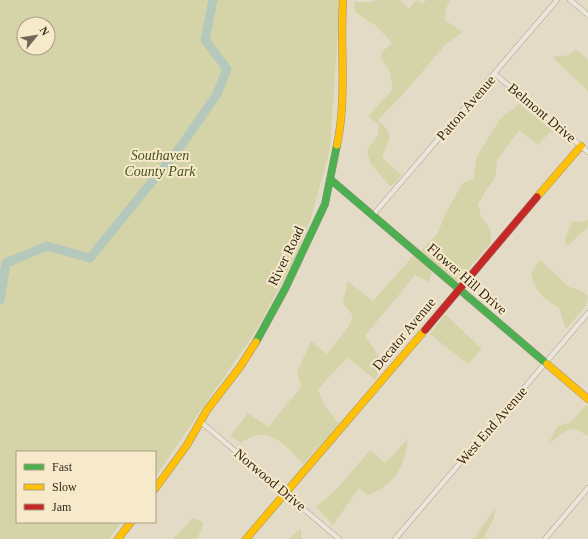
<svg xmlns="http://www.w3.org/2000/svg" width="588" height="539" viewBox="0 0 588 539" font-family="Georgia,serif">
  <rect width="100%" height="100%" fill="#e4dbc7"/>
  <!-- green -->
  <path fill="#d4d4a8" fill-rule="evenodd" d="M0,0H340L330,149L311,218L295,258L257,329L156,476L155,478V452H17V522H122L109,539H0ZM24,24H48V48H24Z
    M377,0H400L409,9L416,0L422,3L427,0H450L445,11V20L462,32L445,45L404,93L378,120L387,129L390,137L382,158L402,175L391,187L370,163L367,150L377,137L379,125L368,116L393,89L389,70L381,59L382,52L392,43L375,25L355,12L354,2H372Z
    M575,50L580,52L588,60V91L552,57L569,55Z
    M519,104L552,130L538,145L519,130L497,161L495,179L488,187L478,204L481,216L491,231V243L457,282L421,251L438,233L446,212L463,183L473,179L477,156L500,119Z
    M588,219V227L567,246L565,239L572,221L582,222Z
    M414,255L432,272L429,282L415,275L365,336L375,350L382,365L375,380L348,357L318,389L323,403L339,424L303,464C291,452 277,433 259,435C253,435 246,440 241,443L230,436L248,413L268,427L301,387L297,372L311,341L327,354C335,343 350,328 353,316L343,303L348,281L373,301Z
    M540,260L569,287L580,290L588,296L586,306L566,329L559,308C544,299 534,291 531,273Z
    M445,314L482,349L468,364L430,334Z
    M586,405L588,407V436L576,429L567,430L548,444L558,426L571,422Z
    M408,439C404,468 396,484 368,495L359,488L333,525L316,507L335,491L370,450L385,463Z
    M495,508L494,518L483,539H474Z
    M193,518L203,522L202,530L196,539H173Z
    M301,528V539H289Z"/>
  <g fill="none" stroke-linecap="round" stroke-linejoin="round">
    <!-- river -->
    <path stroke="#b4c8bb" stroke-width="9" d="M0,300L6,263L47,246L90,258L181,146L217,94L227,69L205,40L213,0"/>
    <!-- street casing -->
    <g stroke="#a89f91" stroke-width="5.5">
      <path id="street" d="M570,0L588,15
        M495,74L588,152
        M373,215L557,0
        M201,422L339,539
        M395,539L588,313
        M545,539L588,488"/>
    </g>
    <!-- fast casing -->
    <g stroke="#988f81" stroke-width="8">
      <path id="fast" d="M330,179L547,364
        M256,342L285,289L325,204L337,145"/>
    </g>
    <!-- slow casing -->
    <g stroke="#988f81" stroke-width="8">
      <path id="slow" d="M337,145C347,99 340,48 343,0
        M537,197L581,146
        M547,364L588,399
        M155,489L187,445L207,410L240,367L256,342
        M118,539L131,522
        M246,539L425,330"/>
    </g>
    <!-- jam casing -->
    <g stroke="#988f81" stroke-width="8">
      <path id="jam" d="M425,330L537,197"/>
    </g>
    <!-- street -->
    <use href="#street" stroke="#ebe5da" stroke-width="4.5"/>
    <!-- fast -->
    <use href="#fast" stroke="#4caf50" stroke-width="7"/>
    <!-- slow -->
    <use href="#slow" stroke="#ffc107" stroke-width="7"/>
    <!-- jam -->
    <use href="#jam" stroke="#c62828" stroke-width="7"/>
  </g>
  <g text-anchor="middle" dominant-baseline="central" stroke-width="4" stroke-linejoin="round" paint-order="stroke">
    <!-- street labels -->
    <g font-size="14" fill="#36271a" stroke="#f7eacb">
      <text transform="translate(466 108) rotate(-49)">Patton Avenue</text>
      <text transform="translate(542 113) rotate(40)">Belmont Drive</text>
      <text transform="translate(286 256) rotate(-64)">River Road</text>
      <text transform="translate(467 279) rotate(41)">Flower Hill Drive</text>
      <text transform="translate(404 334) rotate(-50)">Decator Avenue</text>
      <text transform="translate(492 426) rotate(-49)">West End Avenue</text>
      <text transform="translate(270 480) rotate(40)">Norwood Drive</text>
    </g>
    <!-- park labels -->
    <g font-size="14" font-style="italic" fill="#47531f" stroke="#f7eacb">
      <text x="160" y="155">Southaven<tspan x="160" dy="16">County Park</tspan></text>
    </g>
  </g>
  <!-- legend -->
  <rect x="16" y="451" width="140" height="72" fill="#f7eacb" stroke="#aa9c84"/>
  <rect x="24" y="464" width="20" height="6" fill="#4caf50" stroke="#aa9c84"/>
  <text x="52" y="471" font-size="12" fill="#36271a">Fast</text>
  <rect x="24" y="484" width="20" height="6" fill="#ffc107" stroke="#aa9c84"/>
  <text x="52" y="491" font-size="12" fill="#36271a">Slow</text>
  <rect x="24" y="504" width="20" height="6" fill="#c62828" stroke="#aa9c84"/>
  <text x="52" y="511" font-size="12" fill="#36271a">Jam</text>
  <!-- north arrow -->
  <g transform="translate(36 36) rotate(60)"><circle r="19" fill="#f7eacb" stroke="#aa9c84"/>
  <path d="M0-3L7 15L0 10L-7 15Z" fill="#736657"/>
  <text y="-6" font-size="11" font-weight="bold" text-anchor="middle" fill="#36271a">N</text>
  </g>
</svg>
